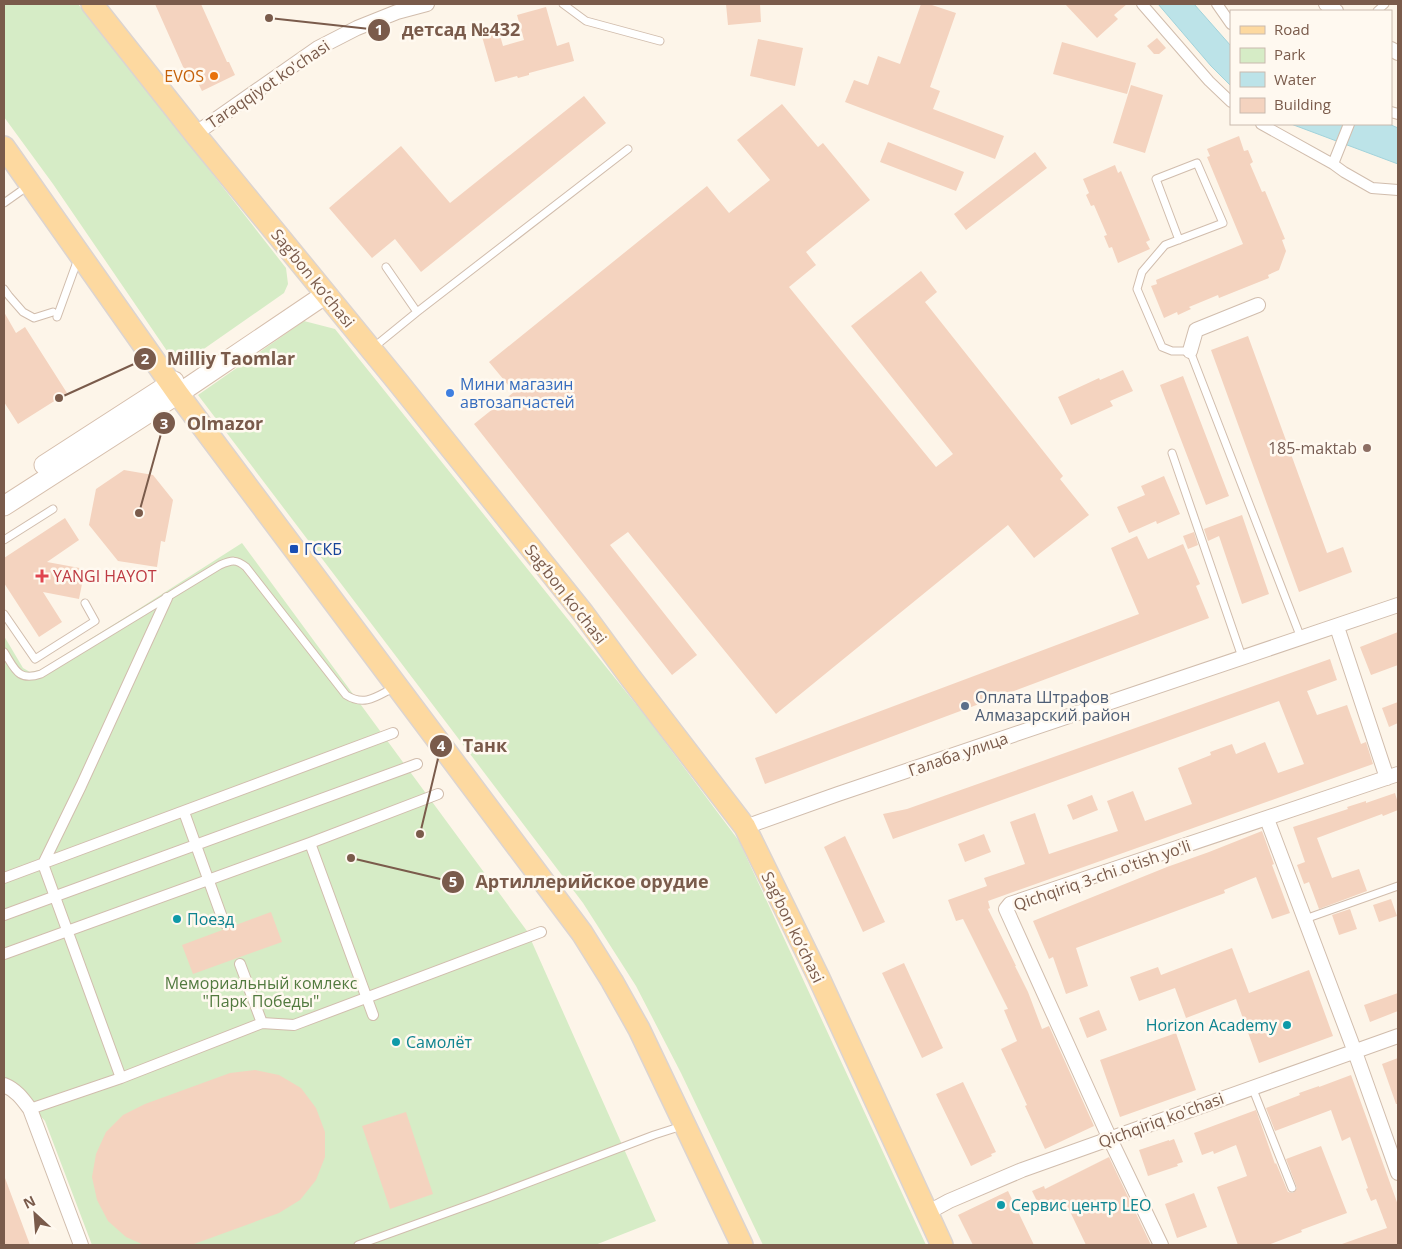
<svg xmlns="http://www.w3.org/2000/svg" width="1402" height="1249" viewBox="0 0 1402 1249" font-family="'Open Sans',sans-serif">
  <rect width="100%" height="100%" fill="#fdf5e9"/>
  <!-- green -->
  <path fill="#d6ecc6" d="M4,4H78L168,117L286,268L288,284L284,293L178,367L53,184L4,117Z
    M304,321L335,329L647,718L739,841L926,1245H763L681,1073L636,986L583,903L198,395Z
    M242,543L527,931L656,1221L595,1245H92L45,1121L4,1077V636L23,668L30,672L40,670L137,610Z"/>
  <!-- water -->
  <path fill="#bce3e8" stroke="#a2d3db" d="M1158,4H1194L1231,46V86L1211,66Z
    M1291,124H1389L1398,128V164Z"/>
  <!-- building -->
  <path fill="#f4d3bf" d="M155,4H201L227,62H229L235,75L202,91L194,75L188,78Z
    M726,4H760L761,22L728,25Z
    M921,4H929L956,13L930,87L940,91L933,109L1004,136L995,159L845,102L854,80L868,85L878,56L900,64Z
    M1065,4H1127L1114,15L1118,19L1097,38Z
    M546,7L557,46L569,42L574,61L529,73V75L518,78L517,76L495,82L481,33L498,28L503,46L524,40L517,15Z
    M1157,38L1166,48L1159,54H1154L1147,46Z
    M758,39L803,48L795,86L750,76Z
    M1062,42L1136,63L1127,94L1053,74Z
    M1131,85L1163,95L1145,153L1113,143Z
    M584,96L606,123L421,272L395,239L372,258L329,208L401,146L450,203Z
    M782,104L818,147L823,143L870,200L806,252L816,265L789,287L936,467L953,454L851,326L921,271L937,292L925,302L1063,476L1060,479L1089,515L1034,558L1008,525L776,714L628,532L610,545L697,655L672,675L474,424L514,392L489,362L707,186L729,213L770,180L737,140Z
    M1239,136L1244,151L1248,150L1253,162L1250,164L1262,192L1265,191L1285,239L1282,240L1286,251L1279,270L1268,275L1269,278L1219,298L1218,295L1189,307L1191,309L1178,315L1177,312L1164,318L1151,286L1157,284L1156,280L1243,244L1207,157L1210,156L1207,149Z
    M888,142L964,172L956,191L880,162Z
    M1035,152L1047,168L966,230L954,214Z
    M1115,165L1118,173L1121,171L1150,240L1146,242L1150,249L1118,263L1112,247L1109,248L1104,236L1107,235L1094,205L1091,206L1086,195L1089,193L1083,179Z
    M4,312L16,333L25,327L67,393L18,424L4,402Z
    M1248,336L1327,553L1343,547L1352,572L1299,592L1211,350Z
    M1123,370L1133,391L1110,401L1113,406L1071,425L1058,397L1099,378L1100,380Z
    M1183,376L1229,496L1206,505L1160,385Z
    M124,470L153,475L173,500L165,542L161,541L157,567L118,561L89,525L96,489Z
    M1164,476L1180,514L1157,524L1156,521L1129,533L1117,507L1145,495L1141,486Z
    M1242,515L1269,594L1242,604L1219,536L1208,541L1204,529Z
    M65,518L79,540L47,562L85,569L79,599L43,592L62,622L39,637L4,583V558Z
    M1194,532L1198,545L1188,549L1183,536Z
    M1137,536L1148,559L1183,544L1200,584L1196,586L1209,618L765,784L755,758L1139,614L1111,548Z
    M1398,632V665L1371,675L1360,647Z
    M1330,659L1337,680L1307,691L1317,715L1347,705L1361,744L1366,742L1373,764L988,901L990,908L988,909L1016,966H1015L1028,992L1042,1029L1049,1026L1094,1126L1045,1149L1025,1106L1027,1105L1001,1049L1017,1041L1004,1010L1008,1009L963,919L956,921L948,900L987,886L984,878L1025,864L1010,822L1035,813L1049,854L1118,831L1107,801L1133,791L1145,821L1192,804L1178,768L1211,755L1210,752L1232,744L1236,754L1265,742L1278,773L1304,764L1279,701L893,839L883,814L907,809Z
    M1398,702V723L1389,727L1382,708Z
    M1395,793L1398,803V810L1383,816L1382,814L1317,838L1332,878L1359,869L1367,891L1319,909L1309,882L1304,884L1297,865L1305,862L1293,827L1348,809L1347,807L1366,801V803Z
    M1092,795L1098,810L1073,820L1067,805Z
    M1262,831L1274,864L1272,865L1290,913L1272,919L1256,877L1224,890L1225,893L1076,948L1088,986L1066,994L1053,957L1049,959L1033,921L1167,867L1209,852Z
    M984,834L991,852L965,862L958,844Z
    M845,836L885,922L863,932L824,847Z
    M1391,899L1397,916L1379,922L1373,905Z
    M1350,909L1357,929L1339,935L1332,915Z
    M271,912L282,942L193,974L182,945Z
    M1232,948L1249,993L1309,970L1333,1036L1259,1063L1236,999L1186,1018L1175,988L1139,1001L1130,977L1158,967L1161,975Z
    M904,963L943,1048L922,1058L882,973Z
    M1398,993V1011L1370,1022L1364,1005Z
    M1099,1010L1107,1030L1087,1038L1079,1018Z
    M1176,1033L1196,1090L1120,1117L1100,1060Z
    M1398,1058V1104H1396L1382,1064Z
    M255,1070L279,1075L301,1088L316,1108L325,1132V1157L316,1180L300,1200L279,1213L194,1244L144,1245L126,1237L108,1221L97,1200L92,1177L96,1154L106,1132L123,1115L145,1104L230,1073Z
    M1351,1075L1398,1205V1245H1343L1342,1244L1387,1228L1376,1199L1371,1201L1366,1189L1368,1188L1350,1137L1342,1141L1331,1110L1275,1131L1266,1108L1300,1095L1299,1093L1319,1086V1087Z
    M963,1082L996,1152L991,1154L992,1156L971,1166L936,1094Z
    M1256,1110L1275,1164L1276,1163L1288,1192L1293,1193L1297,1188L1286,1159L1321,1146L1347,1213L1301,1230L1302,1232L1268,1245H1238L1217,1187L1247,1176L1236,1145L1214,1154L1213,1151L1202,1155L1194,1133Z
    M406,1112L433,1194L390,1209L362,1126Z
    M1174,1139L1183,1162L1177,1164L1178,1166L1148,1176L1139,1150L1169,1140V1141Z
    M1109,1157L1151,1245H1086L1064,1199L1041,1209L1032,1191L1044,1186L1045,1189Z
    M4,1178H5L30,1245H4Z
    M1008,1191L1034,1245H973L958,1215Z
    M1194,1193L1207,1227L1177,1238L1165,1204Z"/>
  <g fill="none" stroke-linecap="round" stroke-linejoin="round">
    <!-- service casing -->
    <g stroke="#d1bdad" stroke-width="9">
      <path id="service" d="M563,4L586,21L660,41
        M1377,11L1385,4
        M4,203L28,186
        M1179,240L1156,179L1197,163L1223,223L1165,245L1142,272L1137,289L1162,347L1172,351H1190L1301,638
        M386,267L417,312
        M4,289L9,296L23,312L34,318L53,312
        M57,317L78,259
        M374,347L417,312L628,149
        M1172,453L1242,657
        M4,540L53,509
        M4,614L35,659L95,621L85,603
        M4,652C15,669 18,682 41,674L220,565C232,560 236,559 246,567L346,695C365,707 377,696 395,687
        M1305,919L1398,886
        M1252,1087L1292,1188
        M358,1245L488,1198L654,1135L682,1126"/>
    </g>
    <!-- pedestrian casing -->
    <g stroke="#d1bdad" stroke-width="12">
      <path id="pedestrian" d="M1142,4L1209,81L1231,102
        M1217,4L1231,24
        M1391,112L1398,114
        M1261,124L1333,164L1344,172L1372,188L1398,190
        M1333,164L1349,124
        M184,812L224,923
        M310,843L373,1015
        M4,878L393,733
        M4,915L417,764
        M4,954L310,843L438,794
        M240,964L262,1023
        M121,1078L43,864L81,786L167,598
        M30,1109L121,1078L262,1023L294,1025L541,932"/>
    </g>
    <!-- minor casing -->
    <g stroke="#d1bdad" stroke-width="16">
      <path id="minor" d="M1326,4L1336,11
        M1391,49L1398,53
        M195,134L318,48L357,28L397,12L427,4
        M1190,351L1196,330L1258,305
        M1337,627L1387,778
        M1267,819L1355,1052L1398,1173
        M745,827L838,794L1398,605
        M4,1085C16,1090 22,1098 30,1109L81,1245
        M927,1213L949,1201L1022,1170L1398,1036
        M1161,1245L1110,1139L1006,909L1010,904L1398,774"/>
    </g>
    <!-- secondary casing -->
    <g stroke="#d6bfad" stroke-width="21">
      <path id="secondary" d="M44,465L174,381
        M4,506L178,394L326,294"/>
    </g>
    <!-- primary casing -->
    <g stroke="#dcd4d0" stroke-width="24">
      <path id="primary" d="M92,4L195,134L397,381L583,613L630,677L745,827L818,976L942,1245
        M4,147L178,394L582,933L612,981L639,1029L742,1245"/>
    </g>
    <!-- service -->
    <use href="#service" stroke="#fff" stroke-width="7"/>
    <!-- pedestrian -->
    <use href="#pedestrian" stroke="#fff" stroke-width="10"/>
    <!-- minor -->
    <use href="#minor" stroke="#fff" stroke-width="14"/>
    <!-- secondary -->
    <use href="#secondary" stroke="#fff" stroke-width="19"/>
    <!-- primary -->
    <use href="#primary" stroke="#fdd9a0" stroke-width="21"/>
  </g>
  <!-- markers -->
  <circle fill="#e8710a" stroke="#fff9f0" stroke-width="2" cx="214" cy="76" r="5"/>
  <circle fill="#3f7fe0" stroke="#fff9f0" stroke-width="2" cx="450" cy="393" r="5"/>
  <circle fill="#8d6e63" stroke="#fff9f0" stroke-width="2" cx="1367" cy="448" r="5"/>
  <rect fill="#1a4fb4" stroke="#fff9f0" stroke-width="2" x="289" y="544" width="10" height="10" rx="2.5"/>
  <path fill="#e0444e" stroke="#fff9f0" stroke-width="2" d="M39.5 568.5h5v5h5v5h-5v5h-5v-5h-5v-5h5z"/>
  <circle fill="#5c6f8a" stroke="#fff9f0" stroke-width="2" cx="965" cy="706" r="5"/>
  <g fill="#0f9aa8" stroke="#fff9f0" stroke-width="2">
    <circle cx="177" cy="919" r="5"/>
    <circle cx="1287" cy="1025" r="5"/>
    <circle cx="396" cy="1042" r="5"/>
    <circle cx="1001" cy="1205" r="5"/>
  </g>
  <g text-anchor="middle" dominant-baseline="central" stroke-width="5" stroke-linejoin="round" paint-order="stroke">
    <!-- food labels -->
    <g font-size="16" fill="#c56008" stroke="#fff9f0" text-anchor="end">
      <text x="204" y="76">EVOS</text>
    </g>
    <!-- street labels -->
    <g font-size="16" fill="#7a5b4b" stroke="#fff9f0">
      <text transform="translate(268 84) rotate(-34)">Taraqqiyot ko'chasi</text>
      <text transform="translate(313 278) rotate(51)">Sag’bon ko’chasi</text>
      <text transform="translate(566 594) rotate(52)">Sag’bon ko’chasi</text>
      <text transform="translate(958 754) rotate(-19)">Галаба улица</text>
      <text transform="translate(1102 875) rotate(-19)">Qichqiriq 3-chi o'tish yo'li</text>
      <text transform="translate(793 927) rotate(64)">Sag’bon ko’chasi</text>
      <text transform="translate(1161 1120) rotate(-20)">Qichqiriq ko'chasi</text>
    </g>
    <!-- shop labels -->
    <g font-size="16" fill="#366cbe" stroke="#fff9f0" text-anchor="start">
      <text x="460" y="384">Мини магазин<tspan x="460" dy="18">автозапчастей</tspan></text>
    </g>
    <!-- education labels -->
    <g font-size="16" fill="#785e54" stroke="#fff9f0" text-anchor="end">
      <text x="1357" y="448">185-maktab</text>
    </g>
    <!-- transit labels -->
    <g font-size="16" fill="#164399" stroke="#fff9f0" text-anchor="start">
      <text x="304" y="549">ГСКБ</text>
    </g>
    <!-- health labels -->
    <g font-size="16" fill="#be3a42" stroke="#fff9f0" text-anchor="start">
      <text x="53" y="576">YANGI HAYOT</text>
    </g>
    <!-- service labels -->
    <g font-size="16" fill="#4e5e75" stroke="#fff9f0" text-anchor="start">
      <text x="975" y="697">Оплата Штрафов<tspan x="975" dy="18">Aлмазарский район</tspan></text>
    </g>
    <!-- culture labels -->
    <g font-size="16" fill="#0d838f" stroke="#fff9f0" text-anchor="start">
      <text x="187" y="919">Поезд</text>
      <text x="1277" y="1025" text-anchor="end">Horizon Academy</text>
      <text x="406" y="1042">Самолёт</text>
      <text x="1011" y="1205">Сервис центр LEO</text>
    </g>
    <!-- park labels -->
    <g font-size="16" fill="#527a3f" stroke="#fff9f0">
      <text x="261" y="983">Мемориальный комлекс<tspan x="261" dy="18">"Парк Победы"</tspan></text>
    </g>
  </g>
  <!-- callouts -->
  <path fill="none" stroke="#7a5b4b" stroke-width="2" d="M269 18L379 30M59 398L145 359M139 513L164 423M420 834L441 746M351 858L453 882"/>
  <g fill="#7a5b4b" stroke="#fff9f0" stroke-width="2">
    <circle cx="269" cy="18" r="5"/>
    <circle cx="59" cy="398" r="5"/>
    <circle cx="139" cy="513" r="5"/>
    <circle cx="420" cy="834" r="5"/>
    <circle cx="351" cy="858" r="5"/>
    <circle cx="379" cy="30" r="12"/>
    <circle cx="145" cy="359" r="12"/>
    <circle cx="164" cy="423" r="12"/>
    <circle cx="441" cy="746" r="12"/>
    <circle cx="453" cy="882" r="12"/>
  </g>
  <g font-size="15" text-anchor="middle" font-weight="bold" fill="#fff">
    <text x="379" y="35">1</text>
    <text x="145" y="364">2</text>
    <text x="164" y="429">3</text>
    <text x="441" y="751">4</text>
    <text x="453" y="887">5</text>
  </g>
  <g font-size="18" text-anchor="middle" font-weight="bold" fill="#7a5b4b" stroke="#fff9f0" stroke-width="5" stroke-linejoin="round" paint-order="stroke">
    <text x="461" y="36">детсад №432</text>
    <text x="231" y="365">Milliy Taomlar</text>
    <text x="225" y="430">Olmazor</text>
    <text x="485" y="752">Танк</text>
    <text x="592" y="888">Артиллерийское орудие</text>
  </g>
  <!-- border -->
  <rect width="1402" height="1249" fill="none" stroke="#7a5b4b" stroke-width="10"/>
  <!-- legend -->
  <rect x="1230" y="10" width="162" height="115" fill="#fff9f0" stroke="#cabaae"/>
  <rect x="1240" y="26" width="25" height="8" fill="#fdd9a0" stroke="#cabaae"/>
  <text x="1274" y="35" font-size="15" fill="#7a5b4b">Road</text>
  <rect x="1240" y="48" width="25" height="15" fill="#d6ecc6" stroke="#cabaae"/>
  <text x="1274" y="60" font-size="15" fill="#7a5b4b">Park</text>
  <rect x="1240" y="72" width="25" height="15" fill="#bce3e8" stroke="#cabaae"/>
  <text x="1274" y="85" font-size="15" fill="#7a5b4b">Water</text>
  <rect x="1240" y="98" width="25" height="15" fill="#f4d3bf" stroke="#cabaae"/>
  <text x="1274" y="110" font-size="15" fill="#7a5b4b">Building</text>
  <!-- north arrow -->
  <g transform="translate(35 1214) rotate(334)" stroke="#fff9f0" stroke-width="4" paint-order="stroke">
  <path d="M0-4L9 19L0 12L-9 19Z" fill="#7a5b4b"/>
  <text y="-8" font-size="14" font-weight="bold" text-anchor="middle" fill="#7a5b4b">N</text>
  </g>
</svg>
